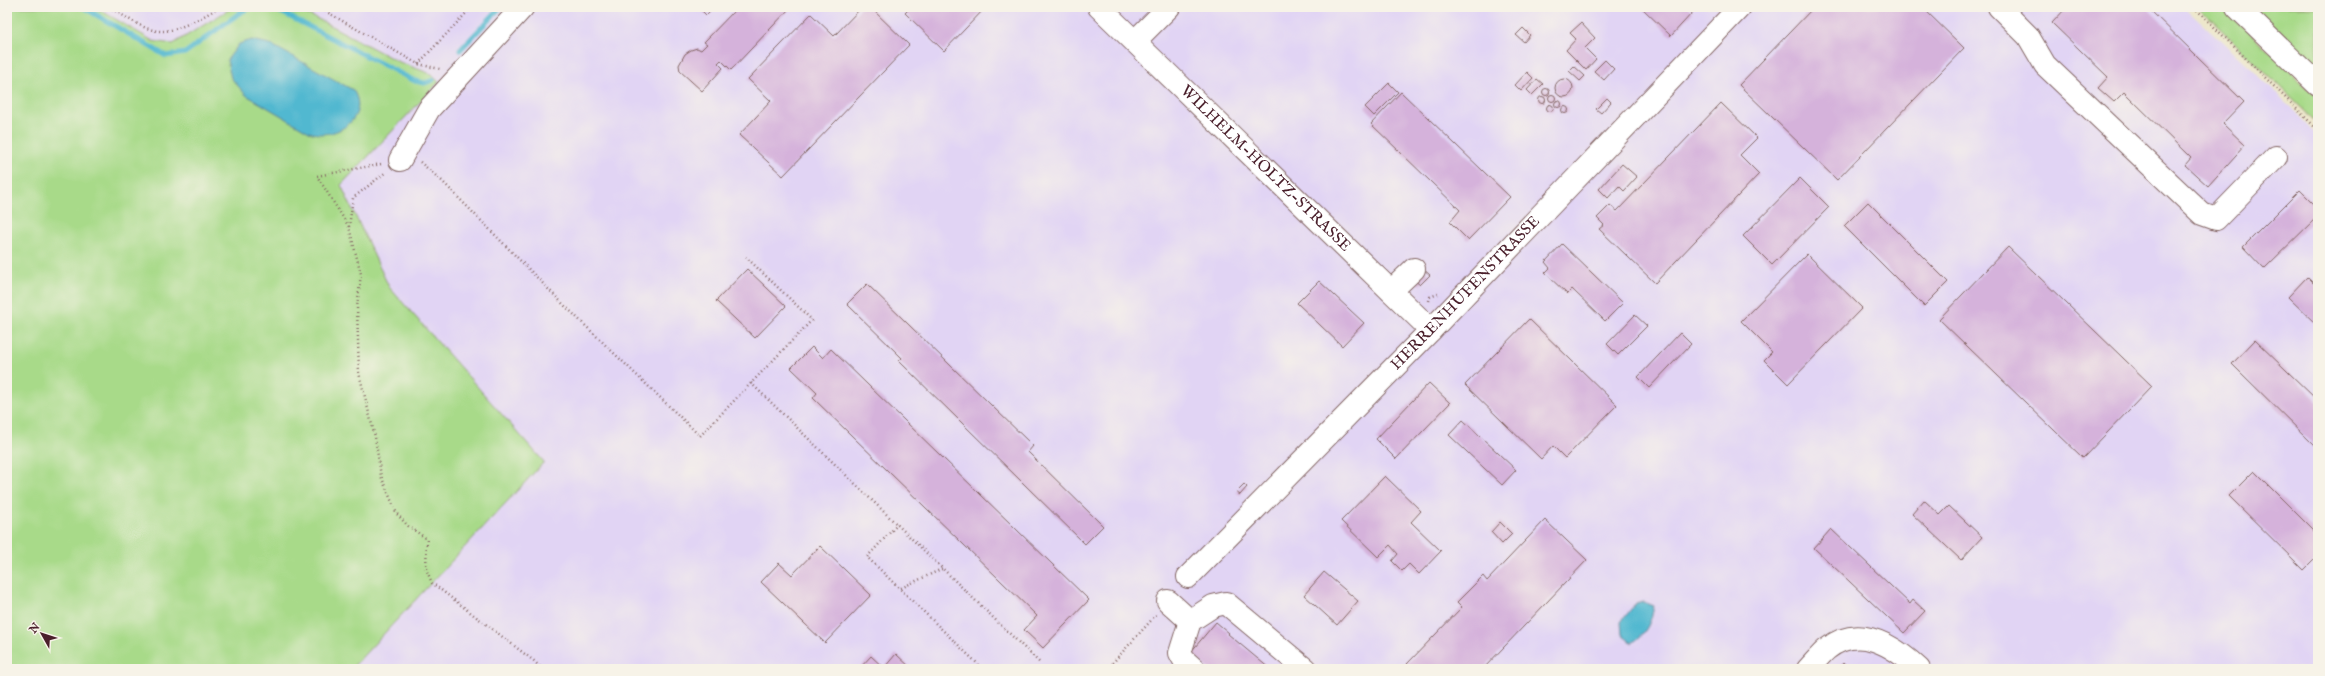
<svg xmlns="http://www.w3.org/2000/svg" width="2325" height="676" viewBox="0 0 2325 676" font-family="'IM FELL English',serif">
  <rect width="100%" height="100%" fill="#f7f3e8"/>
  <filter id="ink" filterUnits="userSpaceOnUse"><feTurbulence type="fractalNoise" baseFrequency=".025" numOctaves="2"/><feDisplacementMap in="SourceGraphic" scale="8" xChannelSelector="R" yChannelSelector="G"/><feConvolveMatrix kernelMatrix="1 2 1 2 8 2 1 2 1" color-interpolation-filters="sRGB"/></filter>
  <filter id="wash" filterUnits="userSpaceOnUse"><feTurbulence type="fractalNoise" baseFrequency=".012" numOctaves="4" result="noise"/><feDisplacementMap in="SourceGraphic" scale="16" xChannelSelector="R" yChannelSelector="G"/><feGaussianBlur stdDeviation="0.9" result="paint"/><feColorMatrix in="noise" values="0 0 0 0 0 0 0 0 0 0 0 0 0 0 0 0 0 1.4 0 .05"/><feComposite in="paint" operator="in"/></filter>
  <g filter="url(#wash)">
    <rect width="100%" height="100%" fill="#ede7cb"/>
    <!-- built -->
    <path fill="#e1d4f4" d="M95,7H233L173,44L153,41Z
      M291,7H2185L2276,92L2318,136V669H351L544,462L389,287L341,185L438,83L431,74L397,61L320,20Z"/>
    <!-- green -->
    <path fill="#a8da89" stroke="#797c5a" d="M7,7H95L153,41L173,44L233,7H291L320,20L397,61L431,74L439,82L341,185L389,287L544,462L351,669H7Z
      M2198,7H2223L2318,98V124Z
      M2251,7H2318V71Z"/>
    <!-- water -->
    <path fill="#51b8d0" stroke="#4e6c7e" d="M252,40L270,44L353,90C371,118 335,141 309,132L246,95L231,78L227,60L239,44Z
      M1644,602L1654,606C1651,622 1647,633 1632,643L1622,635L1621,622L1635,604Z"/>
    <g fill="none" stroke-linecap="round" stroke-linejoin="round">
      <!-- stream -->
      <path stroke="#51b8d0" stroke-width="5" d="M83,7L166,56L185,53L241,12L252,7
        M271,7L415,81L425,83L433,80
        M460,50L501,7"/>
    </g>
    <g id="blocks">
      <!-- building -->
      <path fill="#d5b2db" d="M698,7H714L706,15Z
        M738,7H791L731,70L721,60L718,63L723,68L702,91L680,71L679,65L685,54L691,50L697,48L701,50L707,44L704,42Z
        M862,7H870L909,45L783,176L739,135L771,101L748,79L811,14L834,36Z
        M911,7H986L944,51L905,13Z
        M1641,7H1688L1693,12L1671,36Z
        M1814,7H1922L1964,48L1837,180L1739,85Z
        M2067,7H2147L2244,102L2223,124L2245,145L2208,186L2185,165L2191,158L2124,92L2114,102L2098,88L2108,77L2052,23Z
        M1581,23L1595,38L1585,48L1596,59L1586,70L1566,50L1576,39L1570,33Z
        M1523,28L1530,35L1524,42L1516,35Z
        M1605,60L1614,69L1604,80L1594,71Z
        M1574,66L1585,76L1580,81L1569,71Z
        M1527,72L1533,78L1521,91L1515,85Z
        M1537,79L1543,84L1532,95L1527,90Z
        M1555 88a9 9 0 1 1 18 0a9 9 0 1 1-18 0Z
        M1389,83L1398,92L1374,116L1365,107Z
        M1542.5 92a3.5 3.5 0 1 1 7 0a3.5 3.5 0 1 1-7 0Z
        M1401,92L1510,197L1468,240L1450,222L1460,210L1371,124Z
        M1548.5 98a3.5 3.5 0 1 1 7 0a3.5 3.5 0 1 1-7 0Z
        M1538.5 100a3.5 3.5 0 1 1 7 0a3.5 3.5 0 1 1-7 0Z
        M1607,98L1611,102L1601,113L1596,109Z
        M1554.5 104a3.5 3.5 0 1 1 7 0a3.5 3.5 0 1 1-7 0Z
        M1721,103L1757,138L1740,155L1759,174L1655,283L1599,229L1604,225L1597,218L1610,205L1617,211Z
        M1546.5 108a3.5 3.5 0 1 1 7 0a3.5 3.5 0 1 1-7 0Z
        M1561.5 110a3.5 3.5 0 1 1 7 0a3.5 3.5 0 1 1-7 0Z
        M1622,164L1637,177L1624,191L1619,186L1608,198L1599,189Z
        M1800,178L1829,207L1772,265L1743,236Z
        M2300,190L2318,208V216L2264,269L2243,247Z
        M1868,202L1948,282L1924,306L1844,226Z
        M1562,244L1623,303L1605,321L1572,289L1567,294L1545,273L1550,268L1545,262Z
        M2008,247L2152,386L2083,458L1939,319Z
        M1807,254L1862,308L1788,384L1764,360L1772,352L1741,321Z
        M1422,268L1430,275L1420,285L1412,278Z
        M747,269L786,306L755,338L716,301Z
        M2307,277L2318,288V326L2288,297Z
        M1319,281L1364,323L1342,346L1297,303Z
        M867,284L1033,446L1028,452L1103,526L1085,544L899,361L902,358L847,304Z
        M1635,315L1647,326L1618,355L1607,344Z
        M1529,319L1617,405L1565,458L1553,446L1541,459L1465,385Z
        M1680,333L1691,344L1649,388L1638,377Z
        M2255,340L2318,401V449L2232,364Z
        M812,347L823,358L831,349L1089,600L1043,648L1024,630L1037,616L813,398L817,393L791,368Z
        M1429,383L1450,403L1396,459L1376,439Z
        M1463,420L1516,470L1502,485L1449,435Z
        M2254,471L2318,535V556L2304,570L2229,496Z
        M1385,476L1421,511L1411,522L1441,551L1419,574L1409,564L1402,571L1392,561L1398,554L1390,545L1378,557L1341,521Z
        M1244,484L1247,487L1240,495L1236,492Z
        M1924,500L1940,515L1949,506L1982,537L1961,560L1912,514Z
        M1545,520L1587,560L1483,669H1412L1407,664L1462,607L1457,602L1483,576L1487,581Z
        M1500,522L1512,534L1502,544L1491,532Z
        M1831,529L1910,604L1913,600L1925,611L1904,633L1814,548Z
        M820,546L871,595L825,643L761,582L779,563L792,575Z
        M1324,572L1358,601L1337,625L1304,595Z
        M1216,622L1229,633L1228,634L1270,669H1209L1207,667L1190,653Z
        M896,654L912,669H859L871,656L884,668Z
        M1843,663L1849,669H1838Z"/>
    </g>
  </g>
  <g filter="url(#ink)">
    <use href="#blocks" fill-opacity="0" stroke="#836563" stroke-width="1"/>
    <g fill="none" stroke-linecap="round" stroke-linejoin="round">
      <!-- minor casing -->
      <g stroke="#836563" stroke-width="24">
        <g id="minor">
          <path id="s1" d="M1099,7L1431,330"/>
          <path d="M1999,7L2028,36L2045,65L2202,214L2216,219L2276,157"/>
          <path d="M1135,41L1169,7"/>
          <path d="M400,160L429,109L523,7"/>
          <path d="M1391,291L1414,269"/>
          <path id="s2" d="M1188,577L1431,330L1740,7"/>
          <path d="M1168,601L1190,621"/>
          <path d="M1194,669L1184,660L1180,653L1190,621L1213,606L1226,603L1305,669"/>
          <path d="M1808,669C1814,663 1820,655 1827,649C1859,623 1894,646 1919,669"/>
        </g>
      </g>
      <!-- major casing -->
      <g stroke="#836563" stroke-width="24">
        <path id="major" d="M2237,7L2318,85"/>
      </g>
      <!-- path -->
      <path stroke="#836563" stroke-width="2.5" stroke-dasharray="1 3" stroke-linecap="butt" d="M109,7C124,15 144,32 163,31C179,31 206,15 220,7
        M318,7L418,64L440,69
        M2194,7L2318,130
        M418,64L472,7
        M420,162L442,181L565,306L700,436L812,320L746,257
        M381,164L317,176L349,227L361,274L357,307L359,373L375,437L381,476L397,514L408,526L427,539L426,569L432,583L534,661L542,669
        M349,227L353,198L386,172
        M1429,301L1430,297L1438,294
        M751,383L1040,663
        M898,524L867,557L983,669
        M901,588L944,568
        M1107,669L1157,614"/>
      <!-- minor -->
      <use href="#minor" stroke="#fff" stroke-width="22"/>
      <!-- major -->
      <use href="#major" stroke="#fff" stroke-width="22"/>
    </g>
  </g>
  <g text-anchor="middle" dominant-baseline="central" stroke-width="3" stroke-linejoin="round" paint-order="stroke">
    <!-- street labels -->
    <g font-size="16" fill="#4a1f2b" stroke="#f7f3e8">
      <text stroke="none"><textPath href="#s1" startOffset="232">WILHELM-HOLTZ-STRASSE</textPath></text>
      <text stroke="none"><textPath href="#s2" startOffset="397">HERRENHUFENSTRASSE</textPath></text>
    </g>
  </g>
  <!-- margin -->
  <rect width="2325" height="676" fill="none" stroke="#f7f3e8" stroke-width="24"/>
  <!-- north arrow -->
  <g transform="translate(42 634) rotate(309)" stroke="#f7f3e8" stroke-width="3" paint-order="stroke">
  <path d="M0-3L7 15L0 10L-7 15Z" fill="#4a1f2b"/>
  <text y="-6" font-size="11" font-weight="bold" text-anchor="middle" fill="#4a1f2b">N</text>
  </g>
</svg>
